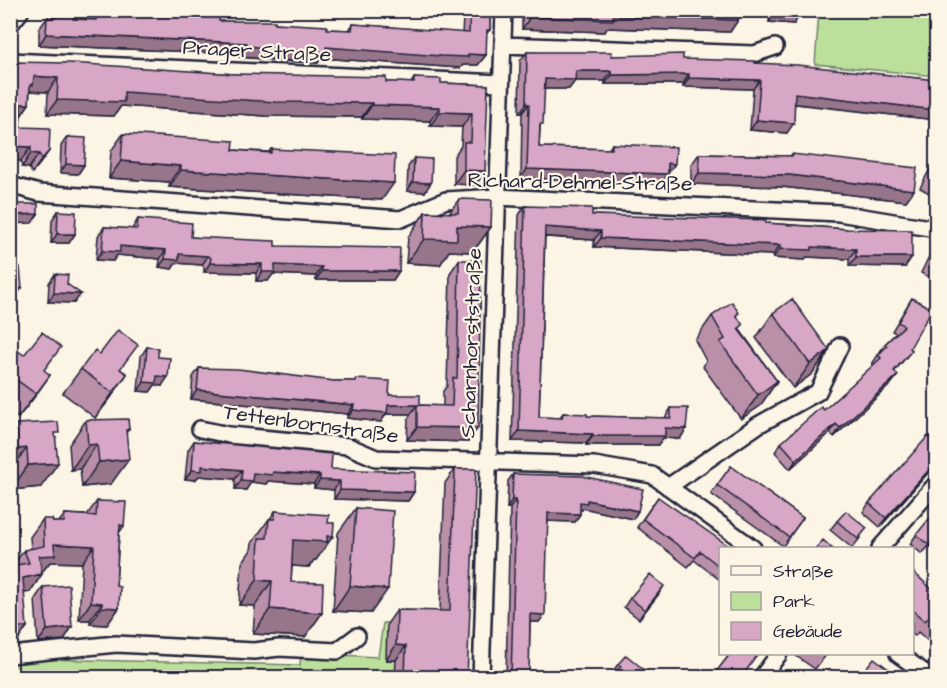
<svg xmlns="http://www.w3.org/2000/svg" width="947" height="688" viewBox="0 0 947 688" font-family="'Architects Daughter',sans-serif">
  <rect width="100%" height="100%" fill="#fcf5e5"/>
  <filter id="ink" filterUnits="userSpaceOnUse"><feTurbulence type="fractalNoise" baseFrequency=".0167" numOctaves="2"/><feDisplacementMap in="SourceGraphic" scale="12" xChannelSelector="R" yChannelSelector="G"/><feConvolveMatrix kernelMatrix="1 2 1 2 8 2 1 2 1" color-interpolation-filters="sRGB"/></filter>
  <g filter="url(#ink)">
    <!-- green -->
    <path fill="#bce09b" stroke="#6f816b" stroke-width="1.5" d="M819,11H933L929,49L936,50V76L815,64Z
      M383,623L460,624L459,677L11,678L10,661L43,659L300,665L301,653L378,657Z"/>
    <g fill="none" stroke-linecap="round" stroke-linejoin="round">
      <!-- minor casing -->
      <g stroke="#22223b" stroke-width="20">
        <path id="minor" d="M503,45L754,54L775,47
          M10,61L501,83
          M10,185L39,193L401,219L446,200L497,197L839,213L936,229
          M200,429L229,435L348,446L376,458L594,465L652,475L753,548
          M668,487L758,425L818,392L840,346
          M880,548L936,484
          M898,654L932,678
          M10,655L116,644L254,651L279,648L337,651L357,636
          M481,678L504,10
          M761,678L779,654"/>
      </g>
      <!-- secondary casing -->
      <g stroke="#22223b" stroke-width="26">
        <path id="secondary" d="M10,20L18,10"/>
      </g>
      <!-- minor -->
      <use href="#minor" stroke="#fcf5e5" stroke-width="15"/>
      <!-- secondary -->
      <use href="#secondary" stroke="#fcf5e5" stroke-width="21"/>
    </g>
    <!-- wall -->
    <path fill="#ba90a9" stroke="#22223b" stroke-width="1.5" d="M51,10H73V19H92L97,13L131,14L134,10H165L192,17L219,21L275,23L327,29L349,30L353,24L462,33L463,18L461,10H490V30L486,34V55L478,65H463L460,68L321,58L318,63L293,62L239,57V54L39,45V29L47,18H48V15Z
      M522,10H738V20L730,32L607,28L605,32L522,29Z
      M770,10H801L794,24L769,22Z
      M527,52L755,63L936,80V120L795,104L787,133L750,130L753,89L683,87V84H605V81H575L569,89H544L540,129L539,147L609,149L612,144L668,173V174L661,184L521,178L522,113H519L520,61Z
      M10,62L386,82L411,83L414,78L441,83L488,85L476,185L454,184V156L461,146L462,127L430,126V121L362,119V117L266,116L121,106L114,116L47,114L48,92L30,91L29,104L21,116L20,127L49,151L32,173L29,168L22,167L21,161H10Z
      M123,134L233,150L269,152L271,149L382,200L169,187L170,182L109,178L111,151Z
      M67,137L84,165L78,174L60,173L61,146Z
      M699,154L790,156L792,154L914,190L906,201L782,187L691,184V165Z
      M936,157V197L920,188Z
      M414,158L425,192L407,191L408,167Z
      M459,199L491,227L473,252L449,251L440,265L406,263L408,237L425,212L449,213Z
      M525,206L592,215L766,223L847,229L905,267L849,266V259L807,257L805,260L773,258V255L594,247V240L545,237L539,417L559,418L563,413L587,416L665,418L671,408L686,429L680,439L663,438L658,445H586V443L512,441L519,215Z
      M58,211L75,234L69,243H51L52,220Z
      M138,219L191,237L275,246L399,271L393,280H316V276L273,274L268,281H256V273L204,272V267L202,265L176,263L172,269L159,267L160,259L117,255L113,261L96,260L98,236L104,227L132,229Z
      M936,244V281L921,273L932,250Z
      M459,260L468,442L407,440L408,419L411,414H386L381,422L347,418L348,414L191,399L193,377L199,368L334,381H354L356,379L389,395L420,405L443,406V391L447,386L450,273Z
      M55,274L67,284L74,303L48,302L49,283Z
      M912,298L910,348L912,350L894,372L898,375L891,384L834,437L830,433L790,469L775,452L781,443L824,410L873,366L872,364L885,344L896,333L892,331Z
      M773,313L829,350L812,374L793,388L756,338Z
      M712,316H737L740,330L777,381L760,406L741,419L703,367L706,361L695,340Z
      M147,347L158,357L162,386L155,385L150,392L138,391L141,356Z
      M10,361L44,371L50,375L18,418L10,413Z
      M81,369H120L127,374L95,418L63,393Z
      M86,420L129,429L126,433L111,484L82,487L80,469L71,470L69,445Z
      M16,424L56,437L41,487L11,490L10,432Z
      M194,441L331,469L414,492L408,501L334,499V490L314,488V484L268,481L266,484L251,482L246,490L235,489V479L199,476L195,480L185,479L188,450Z
      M936,464L880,527L863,512L869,503Z
      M731,466L803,518L783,546L711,494Z
      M455,469L467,678H395L396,660H386L387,624L397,610L440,611L445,483Z
      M513,474L638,511L633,519L583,508L582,510H580V514L575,522L548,521L539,622H530L529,678H506L510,508H507L508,481Z
      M658,497L720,549V580L694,560L688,567L637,527Z
      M97,501L119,533L116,586L119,608L107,625L90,624V620H79L82,563L50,562L42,572H41L42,574L30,592L24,593L15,645H10V566L13,565L24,550L31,549L30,537L43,519L53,522H59L65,514L87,515Z
      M356,508L371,613L333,611L338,533Z
      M275,511L328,523L333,536L316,560H314L309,567L292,566L291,582L322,613L305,637L253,634L255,606L239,605L242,563L251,550L252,543L269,519H270Z
      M936,517V545L933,549L929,546L922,554L910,544L916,535Z
      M837,521L861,537L852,548L830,530Z
      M912,571L936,593V648L918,632L915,636L912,634Z
      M43,587L64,640L38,642L35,599Z
      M658,595L639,619L624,607L630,598Z
      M730,654L741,678H712Z
      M798,654H827L815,669L796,656Z
      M618,664L652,678L609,677Z"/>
    <!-- shaded-wall -->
    <path fill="#97758a" stroke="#22223b" stroke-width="1.5" d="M775,13L800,15L794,24L769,22Z
      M613,16L738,20L730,32L607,28L605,32L522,29L530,17Z
      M46,34L247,43L239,54L39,45Z
      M247,46L326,47L486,55L478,65H463L460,68L321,58L318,63L239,57Z
      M576,71H612L605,81H575L569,89H538L545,79Z
      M689,74L683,84H605L612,75Z
      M34,76L58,78L48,92L29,91L20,99Z
      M689,78L760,80L753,89L683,87Z
      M124,92L372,103L362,117L266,116L121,106L114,116L47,114L57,100Z
      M795,93L936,110V120L789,103Z
      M21,104H29L19,118Z
      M526,104H529L522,113H519Z
      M372,105L440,107L430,121L362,119Z
      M440,112L472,113L462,127L430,126Z
      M757,120L794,123L787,133L750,130Z
      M10,146L31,147L21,161H10Z
      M49,151L39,165L32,173L42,159Z
      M31,153L39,154L29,168L22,167Z
      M121,161L181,166L170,182L109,178Z
      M668,163L675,164L668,173Z
      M66,164L84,165L78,174L60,173Z
      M527,169L668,174L661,184L521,178Z
      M181,170L394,183L382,200L169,187Z
      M464,170L485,171L476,185L454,184Z
      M699,173L790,175L914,190L906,201L782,187L691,184Z
      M413,182L431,183L425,192L407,191Z
      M38,214L32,223L10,224L15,215Z
      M457,226L491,227L473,252L449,251L440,265L406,263L424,239Z
      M545,227L601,231L594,240L538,236Z
      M57,234H75L69,243H51Z
      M10,236H15L10,243Z
      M601,238L780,245L773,255L594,247Z
      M120,246L166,250L160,259L117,255L113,261L96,260L102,251Z
      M812,247L856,249L849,259L807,257L805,260L773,258L780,249Z
      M179,254L208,256L202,265L176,263L172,269L159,267L165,259Z
      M856,257H912L905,267L849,266Z
      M210,263L262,264L256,273L204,272Z
      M275,265L322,267L316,276L273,274L268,281H256L262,272Z
      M322,271H399L393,280H316Z
      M22,288L15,297H10V289Z
      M54,293L81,294L74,303L48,302Z
      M829,350L812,374L793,388L810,364Z
      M127,374L110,399L95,418L113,393Z
      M50,375L33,399L18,418L36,394Z
      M898,375L891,384L834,437L840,428Z
      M157,376L168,377L162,386L155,385L150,392L138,391L144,382Z
      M777,381L760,406L741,419L758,395Z
      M197,390L354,405L348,414L191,399Z
      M388,405H417L411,414H386L381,422L347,418L353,410Z
      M836,424L830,433L790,469L796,460Z
      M417,427L478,428L468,442L407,440Z
      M665,428L686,429L680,439L663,438L658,445H586L593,436Z
      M519,431L593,434L586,443L512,441Z
      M97,444L80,469L71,470L88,445Z
      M27,448L10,471V459L18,449Z
      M129,459L111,484L82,487L99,462Z
      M936,462V464L880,527L886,518Z
      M58,463L41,487L11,490L28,465Z
      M202,466L242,470L235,479L199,476L195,480L185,479L192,470Z
      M273,472L320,475L314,484L268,481L266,484L251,482L246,490L235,489L241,480L253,473Z
      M320,480L340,481L334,490L314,488Z
      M340,490L414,492L408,501L334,499Z
      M512,500H516L510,508H507Z
      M587,500L638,511L633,519L583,508L582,510H575L580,502Z
      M548,513L580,514L575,522L542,521Z
      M120,525L124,526L112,543Z
      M327,536H333L316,560H314L309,567L276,565L293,540Z
      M54,544L94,546L82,563L50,562L42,572L26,573L39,556Z
      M42,574L30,592L11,595L23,578Z
      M257,580L272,581L255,606L239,605Z
      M350,586L388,589L371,613L333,611Z
      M664,586L658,595L639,619L645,610Z
      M91,602L102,603L90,620H79Z
      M102,607L119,608L107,625L90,624Z
      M270,609L322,613L305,637L253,634Z
      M530,614L545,615L539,622H525Z
      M10,627H27L15,645H10Z
      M72,627L64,640L38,642L47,630Z
      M396,645L406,646L396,660H386Z"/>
    <!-- building -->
    <path fill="#d8a7c5" stroke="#22223b" stroke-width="1.5" d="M55,10H73V19L96,20L97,13L134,14L135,10H165L192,12V17L219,18V21H275V23L327,26V29L352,30L353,24L469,33L470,10H490V30H487L486,55L468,54V57L441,56L326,47V52L300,51L247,46V43L46,34L47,18H55Z
      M530,10H738V20L613,16V20L530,17Z
      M776,10H801L800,15L775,13Z
      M527,52H612V56L683,54V59L755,61V63L797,65L936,80V110L795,93L794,123L757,120L760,80L689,78V74L612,75V71H576L575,80L545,79L543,124H540L539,147L612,149V144L676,147L675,164L668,163V174L527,169L529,104H526Z
      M10,62L69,63L235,74L386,77V82H399L414,83V78L441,79V83L488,85L485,171L464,170V142H471L472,113L440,112V107L372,105V103L276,102L124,92V102L57,100L58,78L34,76L33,85H30L29,104H21L20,127L50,128L49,151L42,159L39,154L31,153V147L10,146Z
      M123,134L234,141L233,150L271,153V149L395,155L394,183L181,170V166L121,161Z
      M67,137L86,138L84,165L66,164Z
      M699,154L792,156V154L917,168L914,190L790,175L699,173Z
      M414,158L432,159L431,183L413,182Z
      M459,199L492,200L491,227L457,226V240L424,239L425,212L458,213Z
      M10,204H38V214L15,215V236H10Z
      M525,206L592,208V215L766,220V223L847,229L912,230V257H856V249L812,247V250L780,249V245L601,238V231L545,227L539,417L562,418L563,413L587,414V416L671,418V408H688L686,429L665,428V436H593V434L519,431Z
      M58,211L76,212L75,234H57Z
      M138,219L192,223L191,237L275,241V246L400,248L399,271H322V267L275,265V272H262V264L210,263L211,258L208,256L179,254V260L165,259L166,250L120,246V252L102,251L104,227L137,229Z
      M936,249V259L933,257Z
      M459,260H481L478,428L417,427V405L452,406L453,378H457Z
      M20,267L22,288L10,289V268Z
      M55,274L68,275L67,284L81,294L54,293Z
      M912,298L932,309L910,348L912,350L894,371L898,375L840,428L836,424L796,460L781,443L821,407L824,410L881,358L878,355L887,346L885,344L904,326L898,322Z
      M792,299L829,350L810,364L773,313Z
      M732,302L739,313L736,315L743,325L738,329L777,381L758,395L720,342L725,339L712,316Z
      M118,330L138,345L120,369L127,374L113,393L81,369L95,350L100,354Z
      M42,332L61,347L44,370L50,375L36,394L10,375V361L18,351L24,355Z
      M147,347L158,348V357L170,358L168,377L157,376L156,383L144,382Z
      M199,368L238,369L334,381H356V379L390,381L389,395H420V405H388L387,413L353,410L354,405L197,390Z
      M128,419L129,429L126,430L129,459L99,462L97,444L88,445L86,420Z
      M58,422L59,433H55L58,463L28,465L27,448L18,449L16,424Z
      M928,436L936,444V462L886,518L869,503Z
      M194,441L332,454L331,469L415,472L414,492L340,490V481L320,480V475L273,472L272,475L253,473L252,481L241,480L242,470L202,466V471L192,470Z
      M731,466L803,518L789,537L717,485Z
      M455,469H476L467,678H405L406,646L396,645L397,610L450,611Z
      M513,474L582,476L643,489L638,511L587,500V503L580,502V514L548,513L545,615L530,614L529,678H511L516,500H512Z
      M658,497L733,549H720V567L700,551L695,558L643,519Z
      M97,501L126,502L124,526L120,525L118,548L116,586L120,587L119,608L102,607V603L91,602L94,546L54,544L55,555L39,556L42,574L23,578L27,627H10V566L29,563L24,550L44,546L43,519H52L53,522H64L65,514L96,516Z
      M356,508L393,511L388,589L350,586Z
      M275,511L329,515L328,523H334L333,536H327V542L293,540L291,582L323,583L322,613L270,609L272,581L257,580L259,538H267L269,519H275Z
      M846,511L867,528L858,539L837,521Z
      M936,517V538L935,537L929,545L916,535L929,519L932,522Z
      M823,540L833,549H815Z
      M912,571L936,593V624L929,617L925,621L912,610Z
      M650,574L664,586L645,610L630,598Z
      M69,585L72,627L47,630L43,587Z
      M730,654H758L741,678H715L718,673L716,672Z
      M626,655L653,677L652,678H611L621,666L618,664Z
      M874,658L895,674L892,678H858Z"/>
  </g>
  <g text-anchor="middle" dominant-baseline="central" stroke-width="4.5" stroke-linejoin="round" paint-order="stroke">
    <!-- street labels -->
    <g font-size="21" fill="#22223b" stroke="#fcf5e5">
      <text transform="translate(257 51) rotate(3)">Prager Straße</text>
      <text transform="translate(580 182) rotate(1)">Richard-Dehmel-Straße</text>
      <text transform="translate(471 343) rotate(-88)">Scharnhorststraße</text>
      <text transform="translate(311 424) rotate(8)">Tettenbornstraße</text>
    </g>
  </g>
  <!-- margin -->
  <rect width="947" height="688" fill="none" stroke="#fcf5e5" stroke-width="36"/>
  <rect x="18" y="18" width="911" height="652" fill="none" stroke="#22223b" stroke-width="2" filter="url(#ink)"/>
  <!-- legend -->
  <rect x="719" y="547" width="195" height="108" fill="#fcf5e5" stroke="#a5a1a1" stroke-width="1.5"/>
  <rect x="731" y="566" width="30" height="9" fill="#fcf5e5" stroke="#a5a1a1" stroke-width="1.5"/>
  <text x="773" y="577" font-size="18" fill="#22223b">Straße</text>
  <rect x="731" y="592" width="30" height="18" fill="#bce09b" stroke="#a5a1a1" stroke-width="1.5"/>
  <text x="773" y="607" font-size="18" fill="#22223b">Park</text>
  <rect x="731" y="622" width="30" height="18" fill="#d8a7c5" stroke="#a5a1a1" stroke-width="1.5"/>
  <text x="773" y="637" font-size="18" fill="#22223b">Gebäude</text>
</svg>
